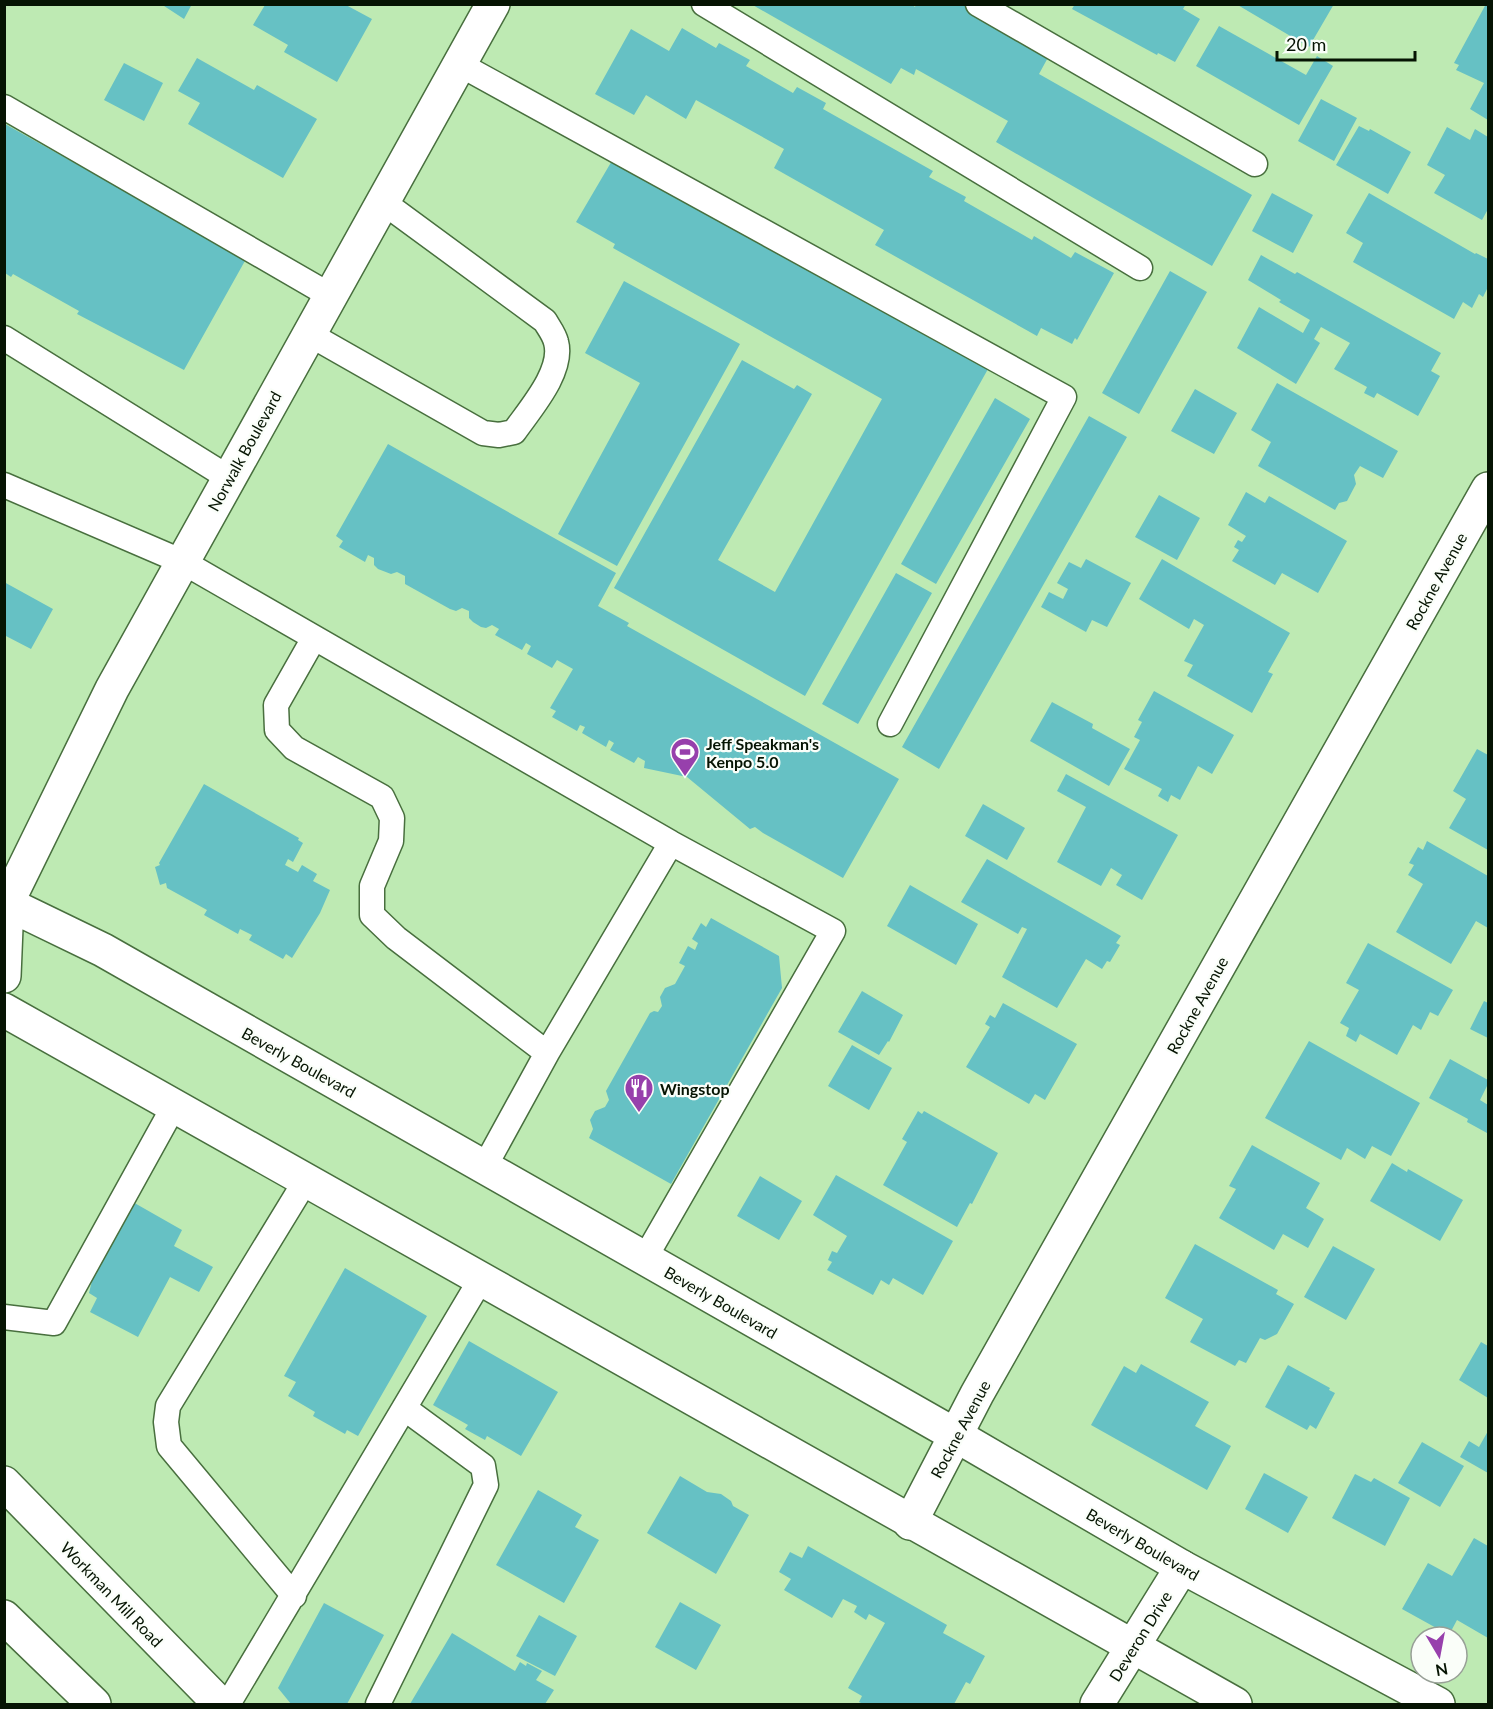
<svg xmlns="http://www.w3.org/2000/svg" width="1493" height="1709" viewBox="0 0 1493 1709" font-family="Lato,sans-serif">
  <rect width="100%" height="100%" fill="#beeab3"/>
  <!-- building -->
  <path fill="#66c1c4" d="M161,4H192L184,19Z
    M751,4H911L915,7L916,4H967L1051,52L1039,74L1252,195L1212,266L996,142L1008,121L916,69L914,75L901,68L891,84Z
    M1075,4H1186L1183,9L1200,19L1175,62L1158,53L1157,55L1072,9Z
    M1236,4H1334L1309,47Z
    M1486,4H1488V120L1470,109L1484,83L1456,70L1459,65L1454,63Z
    M265,5H346L372,19L337,82L284,52L288,45L253,25Z
    M1219,26L1306,75L1317,56L1333,66L1299,125L1196,66Z
    M682,28L716,48L719,43L750,60L746,66L793,93L797,87L826,103L823,109L933,171L929,177L966,197L964,201L1032,240L1034,236L1071,258L1075,252L1114,273L1077,340L1075,338L1072,344L1041,328L1037,336L875,245L884,230L774,168L784,149L696,100L686,119L646,95L634,115L595,94L631,29L669,51Z
    M197,58L254,90L257,85L317,119L283,178L188,124L200,103L178,91Z
    M124,63L163,83L144,121L104,100Z
    M1321,99L1357,118L1334,161L1298,141Z
    M5,124L246,259L184,370L77,314L79,311L13,274L11,277L5,273Z
    M1359,126L1369,131L1370,129L1411,152L1388,194L1336,165Z
    M1447,127L1470,140L1475,129L1488,137V209L1482,220L1434,193L1445,175L1427,165Z
    M613,159L988,369L805,696L614,588L742,360L794,389L797,385L812,394L718,560L775,592L882,399L613,248L615,244L576,222Z
    M1272,193L1313,215L1293,253L1252,231Z
    M1369,193L1475,254L1476,253L1488,259V287L1483,297L1479,294L1472,308L1463,302L1454,319L1353,262L1363,243L1346,233Z
    M1261,255L1295,274L1297,272L1441,353L1431,371L1440,376L1418,416L1377,393L1374,398L1364,393L1367,387L1334,369L1350,343L1321,327L1314,339L1320,343L1296,384L1237,348L1259,307L1303,333L1310,320L1279,302L1281,300L1248,280Z
    M1170,271L1207,292L1139,414L1102,393Z
    M624,281L740,344L617,566L558,534L640,383L585,353Z
    M1277,383L1398,451L1383,478L1360,466L1354,475L1356,484L1347,501L1339,503L1335,510L1258,466L1271,442L1251,430Z
    M1195,389L1237,413L1214,454L1171,431Z
    M995,398L1030,419L936,584L901,564Z
    M1089,416L1127,437L939,769L902,747Z
    M388,444L616,573L598,606L629,623L627,626L899,779L843,878L763,833L755,827L750,829L687,777L644,768L645,761L638,757L634,763L610,750L614,743L609,740L606,747L582,733L585,727L580,725L577,731L552,717L556,711L550,708L573,669L557,660L552,668L527,654L531,646L526,643L522,650L495,635L499,629L492,625L486,628L481,627L473,622L469,618V611L462,608L456,611L450,609L405,584V576L397,572L391,574L378,569L374,565V558L368,555L365,562L339,547L343,541L336,536Z
    M1246,492L1265,503L1269,496L1347,541L1318,593L1282,573L1275,585L1232,561L1239,550L1234,547L1238,540L1242,542L1246,536L1228,525Z
    M1159,495L1200,518L1177,560L1135,537Z
    M1086,559L1131,583L1107,627L1092,620L1086,632L1041,607L1049,592L1063,599L1068,589L1057,583L1069,562L1081,568Z
    M1162,559L1290,633L1268,672L1273,674L1252,713L1187,676L1193,665L1184,661L1204,625L1194,619L1189,629L1139,599Z
    M896,573L932,593L858,724L822,704Z
    M4,582L53,609L31,649L4,635Z
    M1154,691L1234,735L1212,774L1198,766L1180,800L1171,795L1168,802L1158,796L1162,789L1124,769L1140,740L1134,737L1142,722L1138,720Z
    M1052,702L1093,724L1092,728L1130,749L1109,786L1030,741Z
    M1477,749L1488,755V850L1449,828L1466,799L1453,791Z
    M1066,774L1178,835L1142,900L1116,885L1122,875L1111,868L1101,886L1057,862L1086,807L1057,791Z
    M204,784L299,838L298,840L303,843L293,862L288,859L285,865L298,872L302,865L317,874L313,881L330,890L320,913L292,958L286,954L283,959L249,940L252,935L240,929L238,934L204,915L207,910L167,888L166,883L160,885L155,867L160,865L159,863Z
    M983,804L1025,828L1007,860L965,836Z
    M1427,841L1488,876V928L1476,921L1451,964L1396,932L1423,884L1408,875L1414,865L1409,863L1418,847L1423,850Z
    M987,859L1121,936L1116,943L1120,945L1110,962L1107,961L1102,969L1086,959L1057,1008L1002,977L1027,929L1022,927L1018,934L961,902Z
    M910,885L978,924L956,965L887,926Z
    M711,918L779,956L782,988L671,1184L589,1138L593,1129L590,1120L595,1111L605,1107L609,1100L606,1091L650,1013L654,1011L658,1012L662,1006L660,997L665,988L675,984L685,966L679,963L688,946L695,950L698,943L692,939L701,923L706,927Z
    M1368,943L1453,990L1438,1016L1430,1012L1421,1030L1413,1025L1397,1055L1360,1034L1356,1042L1346,1036L1349,1028L1340,1023L1359,990L1346,983Z
    M862,991L903,1015L889,1042L888,1041L879,1055L838,1032Z
    M1484,1001L1488,1003V1038L1470,1029Z
    M1003,1003L1077,1044L1045,1100L1035,1094L1029,1104L966,1067L990,1027L985,1024L990,1015L995,1018Z
    M1309,1041L1420,1103L1391,1156L1372,1146L1365,1159L1347,1148L1341,1160L1265,1118Z
    M852,1045L892,1068L869,1110L828,1086Z
    M1450,1059L1488,1080V1084L1480,1100L1488,1105L1487,1133L1467,1122L1468,1119L1429,1098Z
    M918,1111L922,1114L924,1111L998,1153L972,1204L970,1203L957,1227L883,1185L907,1142L902,1139Z
    M1252,1145L1320,1183L1306,1208L1324,1219L1308,1248L1283,1234L1274,1250L1219,1218L1236,1189L1229,1186Z
    M1392,1163L1407,1172L1408,1169L1463,1200L1440,1241L1370,1201Z
    M836,1175L953,1241L923,1295L893,1278L889,1285L881,1280L873,1295L827,1270L832,1262L828,1260L832,1251L837,1253L847,1236L813,1215Z
    M760,1176L802,1201L779,1240L737,1216Z
    M131,1201L182,1230L174,1246L213,1267L199,1292L170,1277L138,1337L90,1312L97,1298L89,1293L100,1248L86,1241L105,1204L124,1215Z
    M1195,1244L1278,1290L1276,1294L1294,1304L1277,1334L1265,1340L1260,1338L1246,1363L1239,1360L1235,1366L1190,1342L1203,1319L1165,1298Z
    M1333,1246L1375,1269L1346,1320L1304,1297Z
    M345,1268L427,1316L358,1436L347,1430L345,1434L313,1416L315,1412L288,1396L296,1382L284,1376Z
    M469,1341L558,1392L521,1456L487,1436L485,1440L465,1429L468,1425L433,1405Z
    M1481,1342L1488,1346V1398L1459,1380Z
    M1141,1364L1209,1402L1195,1426L1231,1446L1207,1490L1091,1425L1124,1366L1136,1373Z
    M1288,1365L1330,1388L1329,1390L1335,1393L1316,1429L1310,1425L1307,1430L1265,1407Z
    M1488,1431V1473L1460,1457L1469,1441L1479,1447Z
    M1422,1442L1464,1466L1440,1507L1398,1483Z
    M1264,1473L1308,1497L1288,1533L1245,1509Z
    M1355,1474L1371,1482L1374,1478L1410,1498L1385,1546L1332,1518Z
    M680,1476L707,1492L721,1494L731,1501L733,1506L749,1515L716,1574L647,1533Z
    M538,1490L582,1515L575,1527L599,1540L564,1603L496,1565Z
    M1474,1538L1488,1546V1638L1457,1620L1449,1635L1402,1609L1428,1563L1452,1576Z
    M808,1546L947,1625L943,1633L985,1656L970,1684L966,1682L954,1704H863L859,1702L862,1696L848,1688L885,1623L869,1614L866,1620L854,1612L857,1606L843,1599L832,1618L784,1590L791,1579L779,1572L790,1552L802,1558Z
    M680,1602L721,1625L696,1670L655,1647Z
    M324,1603L384,1635L347,1704H291L278,1688Z
    M539,1615L577,1636L555,1676L516,1656Z
    M452,1633L515,1671L520,1662L526,1666L527,1663L542,1671L536,1680L554,1690L545,1704H410Z"/>
  <g fill="none" stroke-linecap="round" stroke-linejoin="round">
    <!-- service casing -->
    <g stroke="#486f3e" stroke-width="27">
      <path id="service" d="M704,4L1140,268
        M978,4L1255,164
        M459,64L1064,397L890,724
        M4,107L331,296
        M309,334L483,433L499,435L514,432C530,409 564,371 556,342C554,334 549,328 545,321L383,202
        M4,338L229,478
        M4,485L183,562L671,843L833,931L645,1258
        M314,638L276,705L277,730L294,748L382,797L392,818L391,841L372,886V915L396,938L547,1053
        M485,1166L547,1053L671,843
        M4,1317L54,1323L174,1106
        M294,1596L169,1446L166,1422L168,1406L306,1180
        M228,1704L481,1279
        M378,1704L486,1485L483,1466L404,1408"/>
    </g>
    <!-- minor casing -->
    <g stroke="#486f3e" stroke-width="36">
      <path id="minor" d="M910,1523L977,1394L1488,489
        M1097,1704L1182,1567"/>
    </g>
    <!-- secondary casing -->
    <g stroke="#486f3e" stroke-width="36">
      <path id="secondary" d="M4,902L103,950L957,1436L1182,1567L1438,1704
        M4,976L7,903L112,689L493,4
        M4,1010L1235,1704
        M4,1483L220,1704
        M4,1617L94,1704"/>
    </g>
    <!-- service -->
    <use href="#service" stroke="#fff" stroke-width="24"/>
    <!-- minor -->
    <use href="#minor" stroke="#fff" stroke-width="33"/>
    <!-- secondary -->
    <use href="#secondary" stroke="#fff" stroke-width="33"/>
  </g>
  <!-- icons -->
  <defs>
    <g id="stadium-pin" transform="scale(1.5)"><path d="M0 17L-7.5 6A9.5 9.5 0 1 1 7.5 6Z" fill="#9740ac" stroke="#fafef9"/><path d="M0-5a6.5 5 0 1 0 0 10a6.5 5 0 1 0 0-10ZM-3.5-1.8h7v3.6h-7Z" fill="#fff"/></g>
    <g id="restaurant-pin" transform="scale(1.5)"><path d="M0 17L-7.5 6A9.5 9.5 0 1 1 7.5 6Z" fill="#9740ac" stroke="#fafef9"/><path d="M-5-6h1v4h1v-4h1v4h1v-4h1v5L-1.5 .5V6h-2V.5L-5-1ZM5-6V6H3V1.5H1.5Q1.5-4 5-6Z" fill="#fff"/></g>
  </defs>
  <g fill-rule="evenodd">
    <use href="#stadium-pin" x="685" y="752"/>
    <use href="#restaurant-pin" x="639" y="1088"/>
  </g>
  <g text-anchor="middle" dominant-baseline="central" stroke-width="4.5" stroke-linejoin="round" paint-order="stroke">
    <!-- street labels -->
    <g font-size="16" fill="#061403" stroke="#fafef9">
      <text transform="translate(244 451) rotate(-61)">Norwalk Boulevard</text>
      <text transform="translate(1436 581) rotate(-61)">Rockne Avenue</text>
      <text transform="translate(1197 1005) rotate(-61)">Rockne Avenue</text>
      <text transform="translate(299 1062) rotate(29)">Beverly Boulevard</text>
      <text transform="translate(721 1302) rotate(30)">Beverly Boulevard</text>
      <text transform="translate(960 1429) rotate(-62)">Rockne Avenue</text>
      <text transform="translate(1143 1544) rotate(30)">Beverly Boulevard</text>
      <text transform="translate(112 1594) rotate(46)">Workman Mill Road</text>
      <text transform="translate(1140 1636) rotate(-58)">Deveron Drive</text>
    </g>
    <!-- poi labels -->
    <g font-size="16" font-weight="bold" fill="#061403" stroke="#fafef9" text-anchor="start">
      <text x="706" y="743">Jeff Speakman's<tspan x="706" dy="18">Kenpo 5.0</tspan></text>
      <text x="660" y="1088">Wingstop</text>
    </g>
  </g>
  <!-- border -->
  <rect width="1493" height="1709" fill="none" stroke="#061403" stroke-width="12"/>
  <!-- north arrow -->
  <g transform="translate(1439 1655) rotate(170)"><circle r="28" fill="#fafef9" stroke="#98a097" stroke-width="1.5"/>
  <path d="M0-4.5L10 22L0 15L-10 22Z" fill="#9740ac"/>
  <text y="-9" font-size="16" font-weight="bold" text-anchor="middle" fill="#061403">N</text>
  </g>
  <!-- scale -->
  <path d="M1277 51v9h138v-9" fill="none" stroke="#061403" stroke-width="3"/>
  <text x="1286" y="51" font-size="18" fill="#061403" stroke="#fafef9" stroke-width="4.5" paint-order="stroke">20 m</text>
</svg>
